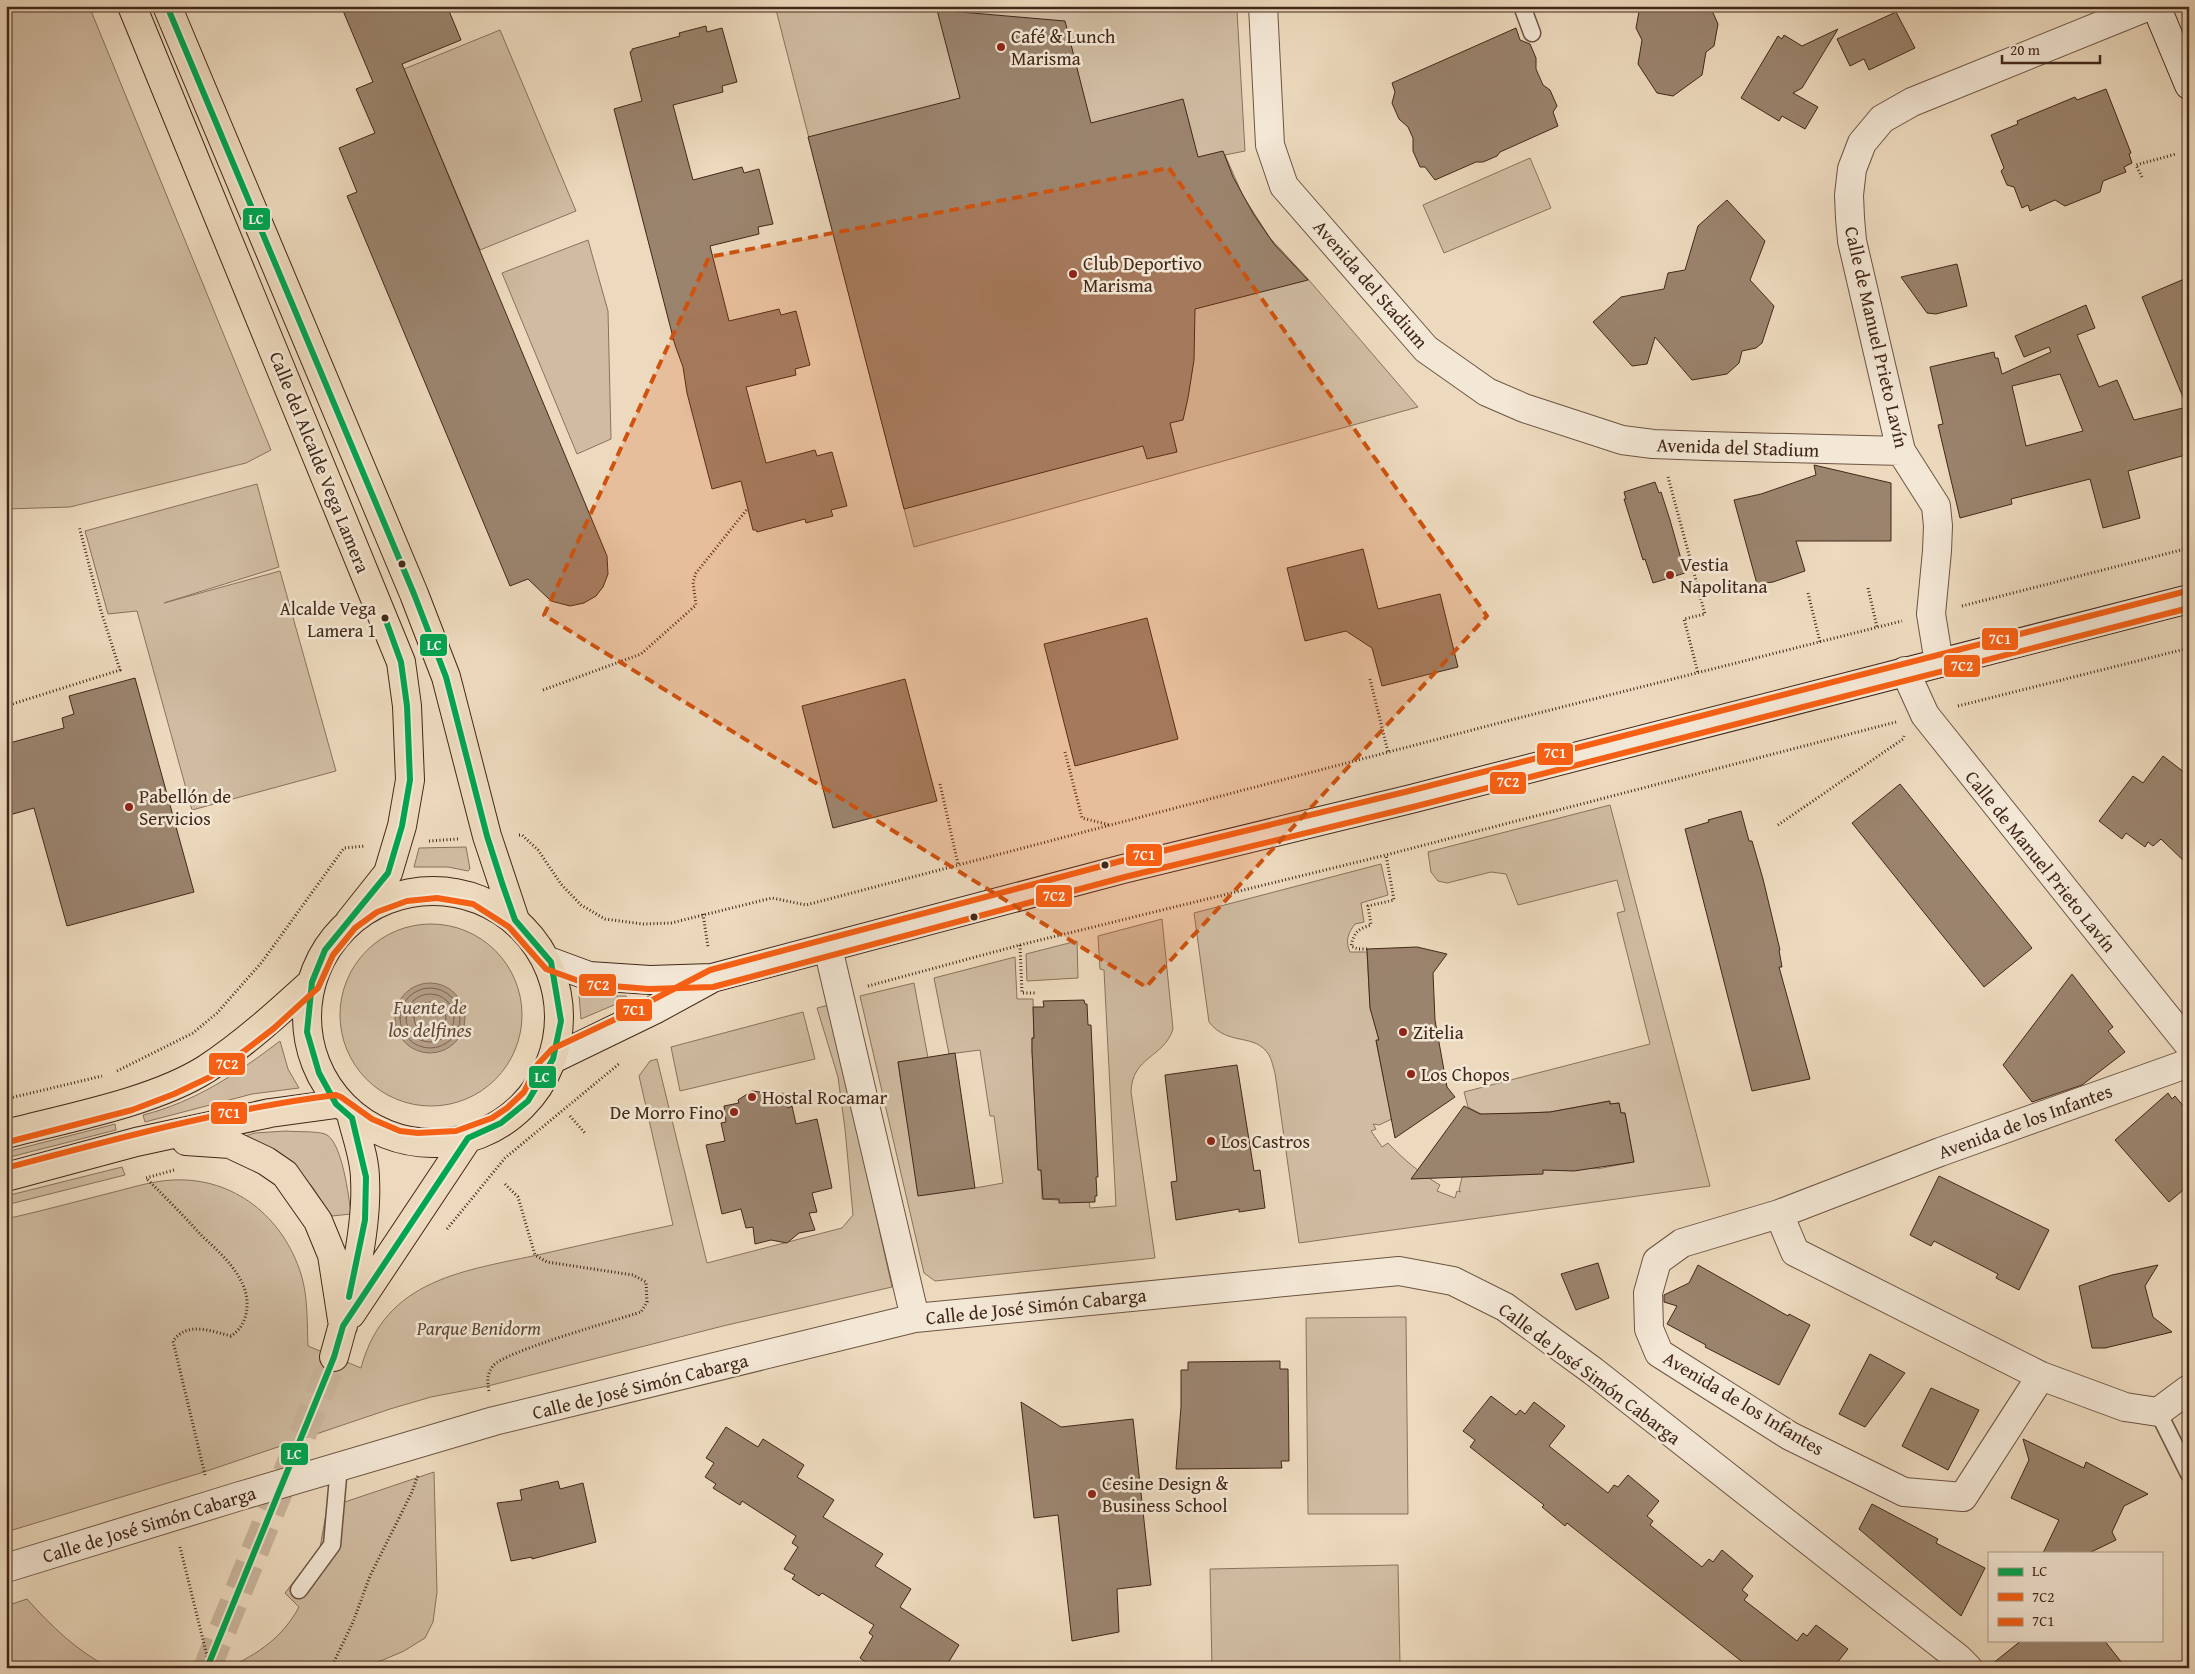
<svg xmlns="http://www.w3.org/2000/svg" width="2195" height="1674" viewBox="0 0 2195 1674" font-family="'Gentium Book Plus',serif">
  <rect width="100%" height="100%" fill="#eddabe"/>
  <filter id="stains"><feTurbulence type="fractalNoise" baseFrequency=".004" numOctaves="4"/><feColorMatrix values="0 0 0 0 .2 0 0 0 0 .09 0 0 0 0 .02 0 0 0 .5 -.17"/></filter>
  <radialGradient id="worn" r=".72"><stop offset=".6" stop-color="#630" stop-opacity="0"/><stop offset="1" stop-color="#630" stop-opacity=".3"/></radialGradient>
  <!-- green -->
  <path fill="#d0bca2" stroke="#89725d" d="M6,6H89L271,450L246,463L70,507L6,509Z
    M775,6H1213L1237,11L1245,151L1225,155L1243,196L1270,238L1308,279L1418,407L914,547Z
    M500,30L576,211L480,250L404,69Z
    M1530,158L1551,208L1444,253L1423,205Z
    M588,240L608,311L611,439L577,454L502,273Z
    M257,484L279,567L164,603L280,571L336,771L192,810L137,611L108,614L85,531Z
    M1610,805L1710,1186L1299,1243L1275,1073C1273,1067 1272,1060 1269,1055C1255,1032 1228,1047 1209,1022L1194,913L1381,864L1388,895L1361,903L1364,922L1355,924C1348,933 1345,941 1350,952H1367L1370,1006L1379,1040L1376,1041L1385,1085L1394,1118L1379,1125L1373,1124L1376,1129L1371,1131L1382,1147L1388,1143C1403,1159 1421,1174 1440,1185L1437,1191L1455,1198L1457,1191L1461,1192L1459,1190L1463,1173L1597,1168V1169L1634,1162L1625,1113H1621L1619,1103L1610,1104L1609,1101L1550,1112L1483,1115L1468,1107L1464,1092L1650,1044L1617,913L1625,911L1617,880L1518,905L1506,874L1491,872L1447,883L1438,881L1431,872L1428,852Z
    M466,847L470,869L468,871L448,867H414L419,848Z
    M1162,919L1173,1029C1164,1058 1132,1056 1131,1092L1155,1258L935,1281L924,1273L860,996L914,983L928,1058L898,1062L906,1115L975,1188L1003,1183L994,1116H990L980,1050L949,1054L934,978L1015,957L1017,999H1033L1034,1038H1032V1051L1038,1170H1041L1042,1199L1089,1202L1090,1208L1116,1206L1104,970L1100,969L1098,936Z
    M340 1015a91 91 0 1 1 182 0a91 91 0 1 1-182 0Z
    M1077,941L1078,978L1027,981L1026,954Z
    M581,993L604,996H626L628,999L581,1019L579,995Z
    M829,1005L892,1287L723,1326L488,1386L431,1397L390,1409L204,1472L6,1532V1219C41,1211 75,1202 110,1193C131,1188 151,1181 173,1180C234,1177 283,1217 301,1274C308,1296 307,1323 308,1346L361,1368C385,1278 465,1271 542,1254C586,1244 630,1234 673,1225L639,1076L650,1061L657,1059L707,1263L842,1228L853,1215L845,1129L838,1077L817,1008Z
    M803,1012L815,1059L680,1091L671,1047Z
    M280,1041L288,1069L299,1088L252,1094L145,1122L143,1115C195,1102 238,1073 280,1041Z
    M115,1124L116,1130L6,1158V1152Z
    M286,1131C296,1132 316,1131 325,1134C342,1140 349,1198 351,1214L332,1216L311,1185L294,1169L242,1137L255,1133Z
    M122,1167L125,1175L6,1205V1196Z
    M1406,1317L1408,1514H1308L1306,1318Z
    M434,1472L437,1592L433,1622L425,1638L404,1651L364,1668H228C259,1653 282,1638 299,1607L285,1593L320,1548L327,1508Z
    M1398,1565L1400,1664L1212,1668L1210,1569Z
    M27,1599C51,1626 78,1652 110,1668H6V1606Z"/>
  <!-- water -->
  <path fill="#b39d86" stroke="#866e5a" d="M395 1018a35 35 0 1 1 70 0a35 35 0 1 1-70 0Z"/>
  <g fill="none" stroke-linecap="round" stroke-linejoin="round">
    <!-- shore -->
    <path stroke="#7a624f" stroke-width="1" d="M400 1018a30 30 0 1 1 60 0a30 30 0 1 1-60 0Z
      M406 1018a24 24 0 1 1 48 0a24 24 0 1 1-48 0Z
      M414 1018a16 16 0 1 1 32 0a16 16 0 1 1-32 0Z"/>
  </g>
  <!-- building -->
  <path fill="#9b846e" stroke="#422718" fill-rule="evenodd" d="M341,6H447L461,40L402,64L607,556L608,574L603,587L596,596L584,603L570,606L551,601L528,579L510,586L347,196L357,192L339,148L375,133L356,89L373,82Z
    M1640,6H1710L1718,24L1714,46L1706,52L1702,75L1673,96L1657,93L1638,64L1642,40L1636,28Z
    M937,10L1065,21L1091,123L1183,99L1198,157L1223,151L1233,177L1254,215L1274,244L1308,280L1195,309L1194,360L1188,398L1183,420L1170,423L1177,452L1147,459L1143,446L904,509L808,137L960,98Z
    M1896,12L1915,48L1869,70L1864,59L1850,66L1837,39Z
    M706,26L707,32L722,28L737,82L722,86L723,92L673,105L693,180L742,167L744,173L759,169L773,224L758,227L759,234L710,246L729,321L779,309L781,315L796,311L810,365L795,369L796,375L746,387L766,463L815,450L817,456L832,452L847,506L831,510L833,516L806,523L805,519L757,532L756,530H753L741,481L712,489L687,393L683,367L675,345L614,109L642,101L630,52L632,51V49L680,36L679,33Z
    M1516,28L1520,40L1530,44L1536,58V69L1543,85L1550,90L1557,106L1553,112L1558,126L1500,152L1497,156L1483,162H1476L1435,180L1425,167H1420L1413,151V138L1408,127L1399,119L1392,103L1395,92L1392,83Z
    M1838,29L1802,88L1793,93L1818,107L1805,129L1782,116L1779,121L1741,98L1778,36L1782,39L1784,35L1802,46Z
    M2106,89L2131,153L2129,154L2132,163L2124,167L2126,172L2103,181L2100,192L2065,206L2055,200L2030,211L2028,205L2022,208L2014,187L2007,185L2001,171L2004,168L1991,135L2018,124L2017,121L2075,97L2077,100Z
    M1727,200L1765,241L1750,280L1774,306L1762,343L1756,348L1742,351L1739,363L1727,374L1692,380L1655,337L1647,364L1632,366L1593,322L1621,297L1664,289L1668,273L1685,270L1698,226Z
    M1957,264L1967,306L1936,314L1927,313L1901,277Z
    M2189,277V454L2128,471L2140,518L2103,528L2090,479L2011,499L2012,504L1960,518L1938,425L1943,424L1930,367L1994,352L1995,358H1998L2002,374L2051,352L2049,347L2024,357L2015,336L2086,305L2095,328L2077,335L2099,387L2117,380L2134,420L2187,407L2142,297ZM2060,374L2083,431L2026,446L2012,386Z
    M1814,465L1891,483V541H1796L1805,571L1773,582L1757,584L1734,500L1761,494L1816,475Z
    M1655,482L1659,493L1661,492L1670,520L1685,573L1653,583L1645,559L1643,560L1624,499H1626L1624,492Z
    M1363,549L1378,609L1440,594L1458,667L1382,686L1372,648L1346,631L1305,641L1287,568Z
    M1147,618L1178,739L1075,766L1044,644Z
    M135,678L194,892L67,926L34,808L6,816V744L64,728L62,718L74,714L69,696Z
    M905,679L937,801L833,828L802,706Z
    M2163,756L2189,776V866L2161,839L2153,846L2148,842L2145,847L2126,833L2122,839L2099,821L2133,776L2143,783Z
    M1900,784L2032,948L1984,987L1852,823Z
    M1741,811L1749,841H1752L1763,879L1780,950H1779L1782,967H1779L1810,1079L1752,1091L1685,829L1709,822L1708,820Z
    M1417,947L1447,954L1433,973L1435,1020L1447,1087L1455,1097L1395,1138L1376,1040H1379L1370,1008L1367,949Z
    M2072,974L2113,1027L2108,1031L2125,1052L2082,1085L2032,1102L2003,1065Z
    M1084,1000L1085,1004H1087L1088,1025H1091L1098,1177H1096L1097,1196H1095V1202L1059,1203V1199H1043L1041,1170H1038L1032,1051V1038H1034L1033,1007H1044L1043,1001Z
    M955,1053L975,1188L918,1196L898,1062Z
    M1237,1065L1254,1171L1260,1170L1265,1208L1239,1212V1209L1176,1220L1171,1182L1177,1181L1165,1075Z
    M752,1091L767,1093L768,1096L783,1093L788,1108L792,1106L796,1124L817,1119L832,1188L812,1193L817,1212L809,1213L815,1230L799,1233L787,1243L771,1240L755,1244L753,1227L746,1228L741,1209L722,1214L706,1145L725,1141L721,1123L726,1122L724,1106L739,1103L738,1100Z
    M2168,1093L2172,1099L2175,1096L2189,1113V1185L2169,1202L2115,1140Z
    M1610,1101V1104L1619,1103L1621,1113H1625L1634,1162L1574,1171L1543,1170V1174L1411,1179L1464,1106L1480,1114L1525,1113L1550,1112Z
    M1939,1176L2049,1230L2019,1290L1996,1278L1998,1274L1934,1241L1931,1246L1910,1235Z
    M1598,1263L1609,1298L1576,1310L1561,1274Z
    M1698,1265L1788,1316L1789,1314L1810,1325L1779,1385L1705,1347L1706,1345L1667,1324L1677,1306L1664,1302V1295L1689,1283Z
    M2158,1265L2145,1286L2153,1317L2172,1332L2105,1348H2092L2079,1286L2112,1275Z
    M1870,1354L1905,1373L1865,1427L1839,1414Z
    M1280,1361V1369H1288L1289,1461H1281L1282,1468L1176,1469L1181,1407V1370H1188V1362Z
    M1931,1388L1979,1410L1948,1470L1902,1446Z
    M1491,1396L1516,1415L1520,1410L1525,1414L1534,1402L1565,1426L1549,1446L1608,1493L1614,1485L1618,1487L1628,1475L1659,1501L1647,1516L1653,1521L1650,1525L1702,1567L1709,1559L1713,1562L1722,1550L1753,1576L1742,1590L1748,1595L1744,1600L1797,1641L1803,1633L1807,1636L1816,1625L1848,1649L1833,1668H1750L1567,1523L1565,1526L1542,1507L1544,1505L1470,1447L1475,1440L1463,1431Z
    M1021,1402L1061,1427L1133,1419L1151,1585L1117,1589L1119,1632L1072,1641L1058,1515L1034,1518Z
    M726,1427L758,1447L763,1439L804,1465L797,1477L834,1500L823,1517L883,1554L875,1566L911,1589L900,1607L959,1645L945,1668H874L860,1658L873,1636L869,1633L874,1625L822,1593L819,1596L792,1579L795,1575L784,1569L798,1547L792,1543L796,1536L742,1501L740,1505L713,1488L716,1484L705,1477L714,1463L706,1458Z
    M2023,1439L2084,1468L2086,1462L2148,1494L2124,1506L2112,1532L2116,1540L2089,1553H2043L2059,1520L2011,1498L2029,1460Z
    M558,1481L560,1489L583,1483L596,1542L532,1559V1557L511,1561L497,1503L522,1500L520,1490Z
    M1872,1504L1938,1539L1936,1543L1985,1568L1961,1616L1859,1529Z
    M2022,1640H2104L2126,1668H1987Z"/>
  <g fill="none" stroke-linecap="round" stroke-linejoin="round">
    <!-- primary-tunnel -->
    <path stroke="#cbb69d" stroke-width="28" stroke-dasharray="28 14" stroke-linecap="butt" d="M207,1668L334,1357"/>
    <!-- lane casing -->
    <g stroke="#6d5442" stroke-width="19">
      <path id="lane" d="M1522,6L1532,33
        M2158,1412L2189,1474
        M299,1590L332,1545L339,1466"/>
    </g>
    <!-- street casing -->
    <g stroke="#6d5442" stroke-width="30">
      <path id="street" d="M1263,6L1270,145L1284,186L1426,349L1487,392L1524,408L1622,440L1653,444L1706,446L1901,451
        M1939,663L1931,614L1937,551L1938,526L1936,506L1901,451L1852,241L1850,218L1849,195L1852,169L1862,143L1882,119L1912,102L2149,6
        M1905,671L1925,715L2189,1045
        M828,948L915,1318
        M1779,1214L1795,1252L2041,1376L2125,1407L2158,1412L2189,1389
        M2041,1376L1963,1497L1904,1492L1790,1436L1659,1353L1649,1329L1648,1293L1657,1261L1682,1243L1779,1214L1940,1152L2189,1063
        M6,1568L240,1496L494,1421L915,1318L1399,1271L1453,1281L1505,1307L1593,1371L1958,1658L1968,1668"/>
    </g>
    <!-- secondary casing -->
    <g stroke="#422718" stroke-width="30">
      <path id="secondary" d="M2156,6L2189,85
        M551,962L589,976L650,980L712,978L1123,869L1411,799L2189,599
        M553,1059L654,1010L709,980"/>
    </g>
    <!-- primary casing -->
    <g stroke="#422718" stroke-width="30">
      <path id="primary" d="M132,6L401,662L407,706L410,780L402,826L388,873L349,922
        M167,6L414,594L446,677L487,836L515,920
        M307 1017a126 126 0 1 1 252 0a126 126 0 1 1-252 0Z
        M6,1134C67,1118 154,1102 206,1069C244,1044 278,1013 312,982
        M186,1141L230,1144L266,1161L285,1174L318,1221L332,1255L343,1326
        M6,1177L136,1142L270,1113L336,1104
        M351,1314L468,1138
        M334,1357C349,1304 368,1233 365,1179C365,1159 357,1138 352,1118"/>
    </g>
    <!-- path -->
    <path stroke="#422718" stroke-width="3" stroke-dasharray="1 2.5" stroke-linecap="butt" d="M2142,177L2136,165L2176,154
      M1668,477L1705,614L1684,619L1698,673
      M1868,588L1877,627
      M1808,593L1820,642
      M1962,606L2189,548
      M1370,679L1388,752
      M543,690L641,654L696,605L693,582L696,573L748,508
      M6,706L120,670L101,611L79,526
      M1958,706L2189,648
      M1065,752L1082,818L1110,825
      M940,784L958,864
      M1778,825L1903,739L1904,736
      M519,835H522L538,850L561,884L581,905L605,919L643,924L671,923L772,898L806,905L1499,723L1902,621
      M429,841L458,839
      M703,914L708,947
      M1020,945L1022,993H1037
      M1367,949H1358L1351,946C1354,932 1358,929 1371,925L1368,906L1394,900L1386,855
      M868,986L1020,945L1386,855L1896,722
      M117,1071L193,1033L217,1013L262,962L344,848L365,846
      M6,1099L102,1076
      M570,1116L585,1133
      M174,1170L146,1178C165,1197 184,1216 202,1236C216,1249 231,1262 240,1279C251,1297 250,1324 231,1336C210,1331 188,1321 173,1341L205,1475
      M447,1229L505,1158L620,1063
      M489,1391C487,1381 487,1374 493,1366C505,1351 617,1320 641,1312L647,1302L646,1282L633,1275L547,1262L535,1255L518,1197L504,1183
      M180,1547L210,1668
      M331,1668L353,1622L370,1576L412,1492L418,1475"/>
    <!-- lane -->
    <use href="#lane" stroke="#f3e7d5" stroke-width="16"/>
    <!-- street -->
    <use href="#street" stroke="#f3e7d5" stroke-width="28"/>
    <!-- secondary -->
    <use href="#secondary" stroke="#f3e7d5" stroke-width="28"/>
    <!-- primary -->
    <use href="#primary" stroke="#eddabe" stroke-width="28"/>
    <!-- bus-1 casing -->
    <g stroke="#f3e7d5" stroke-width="10">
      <path id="bus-1" d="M167,6L414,594L446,677L487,836L503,886L515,920L551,962L561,1021L553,1059L528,1101L501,1123L468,1138L343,1326L334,1357L207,1668
        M352,1118L336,1104L319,1073L307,1032L312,982L325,950L388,873L402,826L410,780L407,706L401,662L385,618
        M349,1297L365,1220L366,1177L352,1118"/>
    </g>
    <!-- bus-2 casing -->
    <g stroke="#f3e7d5" stroke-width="10">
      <path id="bus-2" d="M8,1142L132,1110L174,1094L210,1077L273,1029L318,988L333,955L355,928L377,912L407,901L437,898L473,904L509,927L546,969L587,984L649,989L713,987L1125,877L1413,807L2189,608"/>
    </g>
    <!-- bus-3 casing -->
    <g stroke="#f3e7d5" stroke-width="10">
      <path id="bus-3" d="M6,1168C115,1139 224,1109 336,1095L341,1097L372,1119L400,1131L418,1133L456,1131L492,1118L507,1108L524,1092L538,1064L552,1049L622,1016L710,970L1121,861L1409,791L2187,591"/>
    </g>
    <!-- bus-1 -->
    <use href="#bus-1" stroke="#00a651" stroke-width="6"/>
    <!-- bus-2 -->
    <use href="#bus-2" stroke="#f76014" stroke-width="6"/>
    <!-- bus-3 -->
    <use href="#bus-3" stroke="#f76014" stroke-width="6"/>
  </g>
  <!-- marked area -->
  <path fill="#cf520e" fill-opacity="0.2" stroke="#cf520e" stroke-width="4" stroke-dasharray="10 6" stroke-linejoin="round" d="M1169,168L1487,616L1146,987L544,615L709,257Z"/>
  <!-- markers -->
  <g fill="#8f2418" stroke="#f3e7d5" stroke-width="2">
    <circle cx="1001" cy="47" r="5"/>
    <circle cx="1073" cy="274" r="5"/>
    <circle cx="1670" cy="575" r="5"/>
    <circle cx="129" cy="807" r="5"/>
    <circle cx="1403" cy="1032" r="5"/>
    <circle cx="1411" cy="1074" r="5"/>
    <circle cx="752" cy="1097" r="5"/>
    <circle cx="734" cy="1112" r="5"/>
    <circle cx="1211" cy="1141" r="5"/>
    <circle cx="1092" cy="1494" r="5"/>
  </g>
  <g fill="#422718" stroke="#f3e7d5" stroke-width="2">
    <circle cx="402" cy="564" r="4.5"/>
    <circle cx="385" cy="618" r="4.5"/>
    <circle cx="1105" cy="865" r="4.5"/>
    <circle cx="974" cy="917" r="4.5"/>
  </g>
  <g text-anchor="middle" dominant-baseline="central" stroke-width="5" stroke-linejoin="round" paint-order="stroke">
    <!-- bus labels -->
    <g font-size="18" fill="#422718" stroke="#f3e7d5" text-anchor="end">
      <text x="376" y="608">Alcalde Vega<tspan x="376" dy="22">Lamera 1</tspan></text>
    </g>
    <!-- poi labels -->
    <g font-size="19" fill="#422718" stroke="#f3e7d5" text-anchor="start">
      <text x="1011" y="36">Café &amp; Lunch<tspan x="1011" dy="22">Marisma</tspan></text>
      <text x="1083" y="263">Club Deportivo<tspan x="1083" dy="22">Marisma</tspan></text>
      <text x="1680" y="564">Vestia<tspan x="1680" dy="22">Napolitana</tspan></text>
      <text x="139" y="796">Pabellón de<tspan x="139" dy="22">Servicios</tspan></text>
      <text x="1413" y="1032">Zitelia</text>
      <text x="1421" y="1074">Los Chopos</text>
      <text x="762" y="1097">Hostal Rocamar</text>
      <text x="724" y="1112" text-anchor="end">De Morro Fino</text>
      <text x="1221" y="1141">Los Castros</text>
      <text x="1102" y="1483">Cesine Design &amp;<tspan x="1102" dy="22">Business School</tspan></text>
    </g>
    <!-- street labels -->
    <g font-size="19" fill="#422718" stroke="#f3e7d5">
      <text transform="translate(1371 284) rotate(49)">Avenida del Stadium</text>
      <text transform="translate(1877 337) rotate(77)">Calle de Manuel Prieto Lavín</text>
      <text transform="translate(1738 447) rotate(2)">Avenida del Stadium</text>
      <text transform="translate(320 462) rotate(68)">Calle del Alcalde Vega Lamera</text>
      <text transform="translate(2041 861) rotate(51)">Calle de Manuel Prieto Lavín</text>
      <text transform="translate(2025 1121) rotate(-20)">Avenida de los Infantes</text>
      <text transform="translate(1036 1306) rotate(-6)">Calle de José Simón Cabarga</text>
      <text transform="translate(1590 1373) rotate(37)">Calle de José Simón Cabarga</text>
      <text transform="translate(640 1386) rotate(-14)">Calle de José Simón Cabarga</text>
      <text transform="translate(1744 1403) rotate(31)">Avenida de los Infantes</text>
      <text transform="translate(149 1524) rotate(-17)">Calle de José Simón Cabarga</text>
    </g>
    <!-- park labels -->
    <g font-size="19" font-style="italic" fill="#5e4534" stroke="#f3e7d5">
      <text x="479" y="1328">Parque Benidorm</text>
    </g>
    <!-- water labels -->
    <g font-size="20" font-style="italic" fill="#644a39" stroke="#f3e7d5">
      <text x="430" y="1006">Fuente de<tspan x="430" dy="23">los delfines</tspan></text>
    </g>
  </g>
  <g stroke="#f3e7d5" stroke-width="2">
    <rect x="242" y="207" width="29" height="24" rx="5" fill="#00a651"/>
    <rect x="1981" y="627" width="38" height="24" rx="5" fill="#f76014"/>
    <rect x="419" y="633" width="29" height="24" rx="5" fill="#00a651"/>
    <rect x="1943" y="654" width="38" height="24" rx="5" fill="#f76014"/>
    <rect x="1536" y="742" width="38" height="24" rx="5" fill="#f76014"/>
    <rect x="1489" y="771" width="38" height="24" rx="5" fill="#f76014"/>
    <rect x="1125" y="843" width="38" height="24" rx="5" fill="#f76014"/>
    <rect x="1035" y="884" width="38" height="24" rx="5" fill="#f76014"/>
    <rect x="578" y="973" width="39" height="24" rx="5" fill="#f76014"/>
    <rect x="615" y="998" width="38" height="24" rx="5" fill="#f76014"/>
    <rect x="208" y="1052" width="38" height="24" rx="5" fill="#f76014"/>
    <rect x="528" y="1065" width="29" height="24" rx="5" fill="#00a651"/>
    <rect x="210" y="1101" width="38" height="24" rx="5" fill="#f76014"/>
    <rect x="280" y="1442" width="29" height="24" rx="5" fill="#00a651"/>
  </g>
  <g font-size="14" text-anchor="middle" font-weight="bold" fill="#fff">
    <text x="256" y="224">LC</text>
    <text x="2000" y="644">7C1</text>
    <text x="434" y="650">LC</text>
    <text x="1962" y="671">7C2</text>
    <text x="1555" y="758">7C1</text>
    <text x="1508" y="787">7C2</text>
    <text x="1144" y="860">7C1</text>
    <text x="1054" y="901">7C2</text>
    <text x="598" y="990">7C2</text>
    <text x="634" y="1015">7C1</text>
    <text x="227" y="1069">7C2</text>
    <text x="542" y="1082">LC</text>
    <text x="229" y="1118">7C1</text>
    <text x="294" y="1459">LC</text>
  </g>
  <!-- margin -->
  <rect width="2195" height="1674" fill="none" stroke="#eddabe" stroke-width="25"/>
  <rect x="8" y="8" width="2180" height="1659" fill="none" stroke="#422718" stroke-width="2.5"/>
  <rect x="12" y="12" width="2170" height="1649" fill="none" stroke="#422718"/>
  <!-- legend -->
  <rect x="1988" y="1552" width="175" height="90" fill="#f3e7d5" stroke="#ac9a89"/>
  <rect x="1998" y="1568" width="25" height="8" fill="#00a651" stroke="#ac9a89"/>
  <text x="2032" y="1576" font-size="15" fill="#422718">LC</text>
  <rect x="1998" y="1593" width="25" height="8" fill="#f76014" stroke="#ac9a89"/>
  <text x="2032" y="1602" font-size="15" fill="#422718">7C2</text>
  <rect x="1998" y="1618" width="25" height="8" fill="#f76014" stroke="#ac9a89"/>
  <text x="2032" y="1626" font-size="15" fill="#422718">7C1</text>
  <!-- scale -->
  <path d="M2002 55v8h98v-8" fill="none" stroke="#422718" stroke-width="2.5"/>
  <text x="2010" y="55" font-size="15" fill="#422718" stroke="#f3e7d5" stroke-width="4" paint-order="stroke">20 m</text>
  <rect width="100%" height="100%" filter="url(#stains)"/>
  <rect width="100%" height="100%" fill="url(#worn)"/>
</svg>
